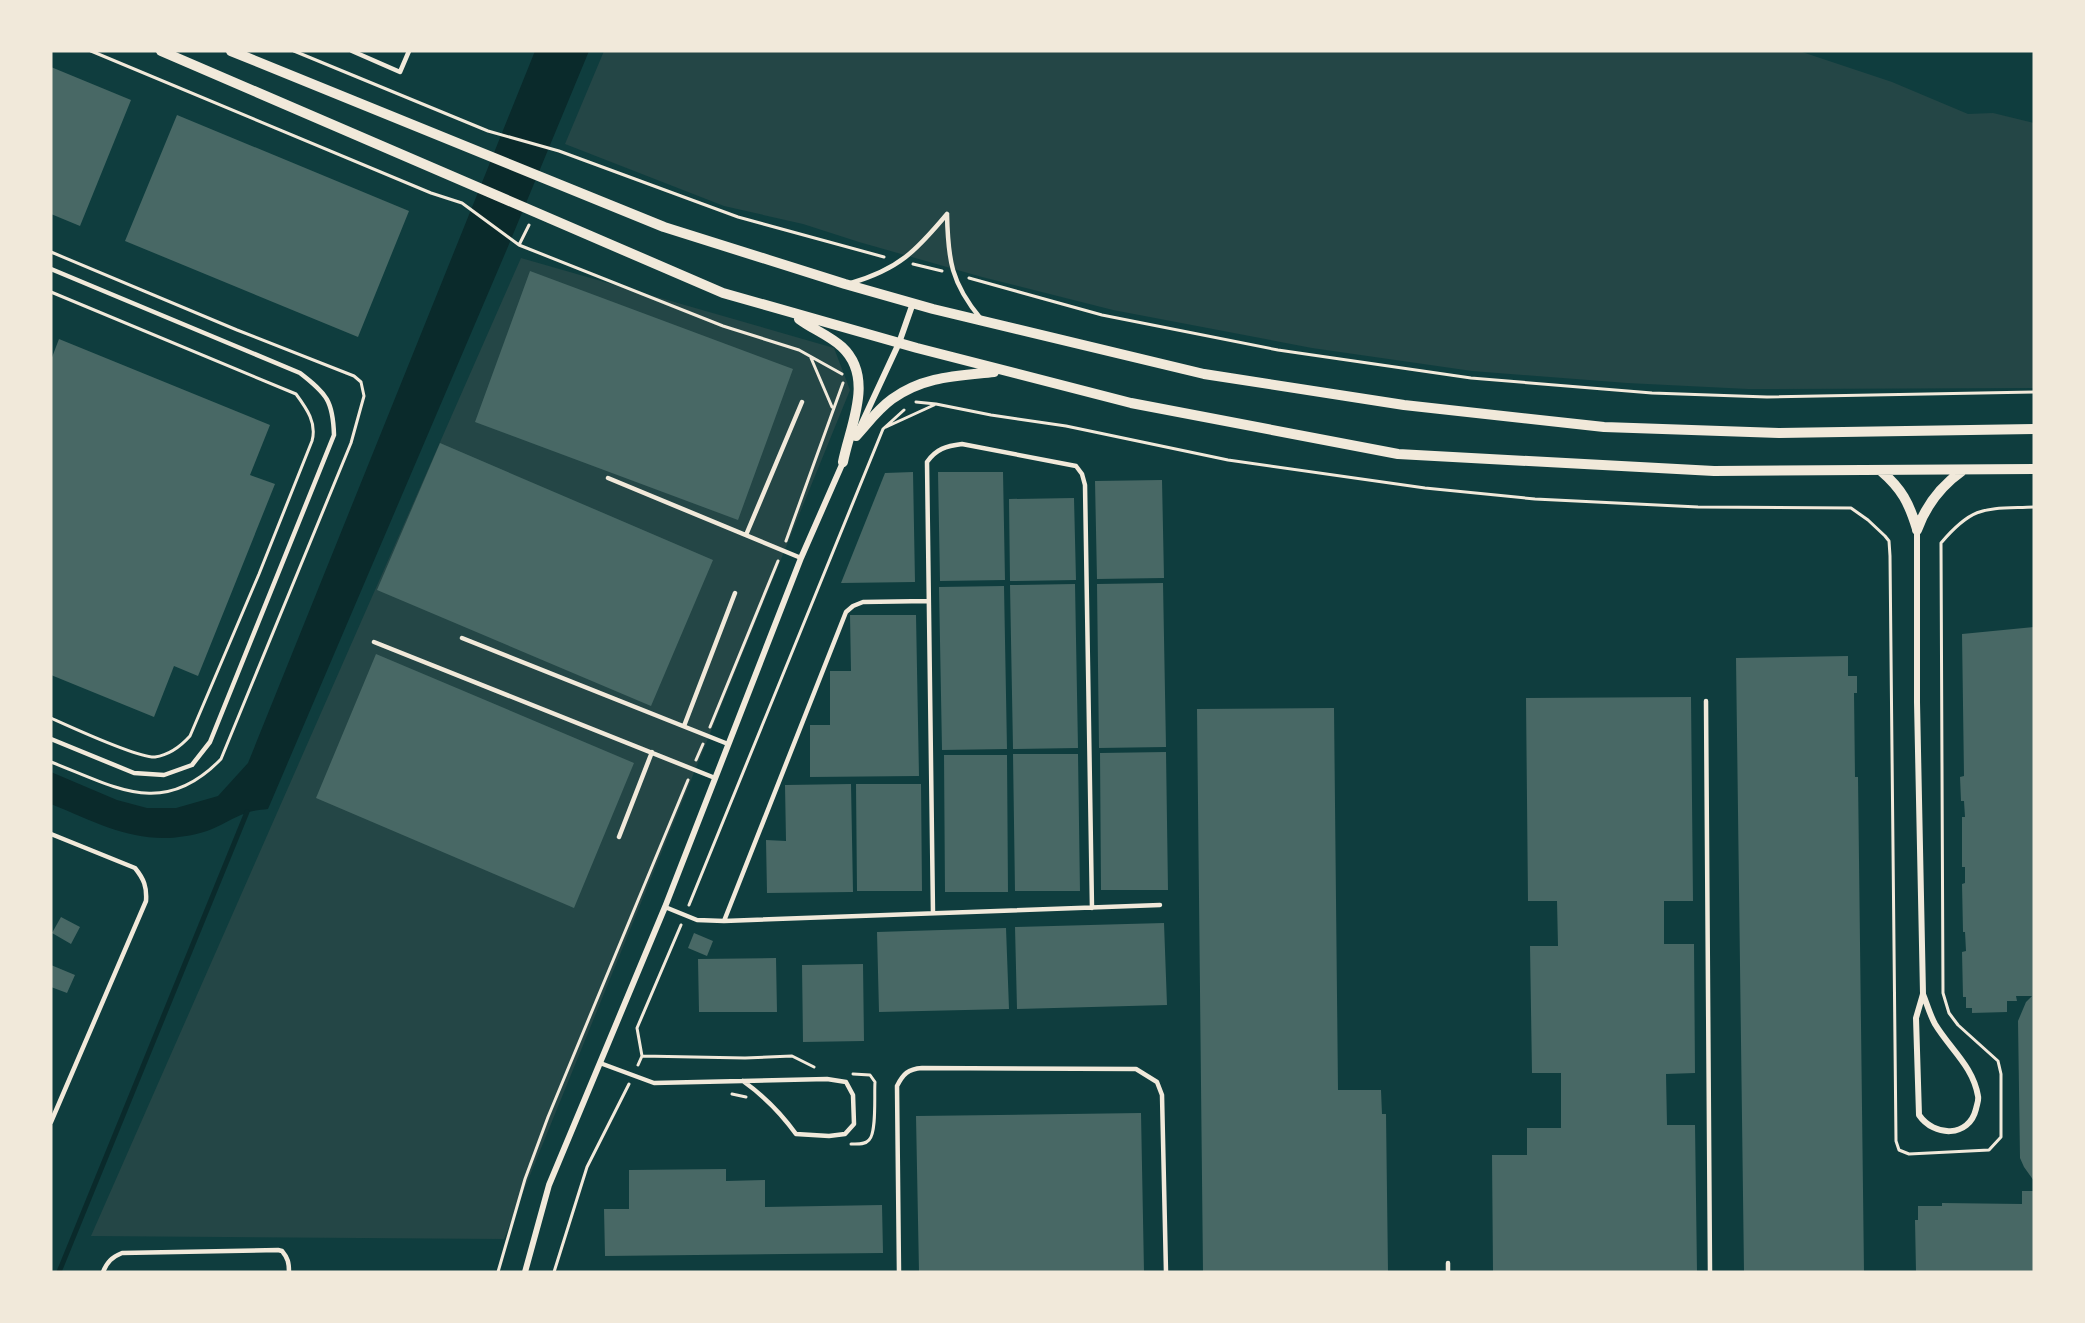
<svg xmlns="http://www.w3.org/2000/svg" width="2085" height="1323" viewBox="0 0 2085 1323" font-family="'Varela Round',sans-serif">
  <rect width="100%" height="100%" fill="#0f3d3e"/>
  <!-- green -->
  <path fill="#244646" d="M604,51H1799L1892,82L1968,114L1993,113L2034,123V388L1748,389L1627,383L1472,371L1312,348L1113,310L982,277L859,242L803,224L724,206L565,144Z
    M521,258L834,348L850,390L504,1239L91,1236Z"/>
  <!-- water -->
  <path fill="#0a2a2b" d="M535,51H589L507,249L268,809C261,810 253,810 246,813C232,818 221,826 207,831C146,850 107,827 51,804V772L117,800L147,808H176L218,796L248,763Z"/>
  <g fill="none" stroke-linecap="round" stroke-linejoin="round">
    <!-- stream -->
    <path stroke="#0a2a2b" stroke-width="5" d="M59,1272L247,812"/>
  </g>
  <!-- building -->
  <path fill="#486865" d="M51,67L131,100L80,226L51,214Z
    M177,115L409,211L358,337L125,241Z
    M530,271L793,369L738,520L475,422Z
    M59,339L270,425L250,475L275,484L198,676L174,666L154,717L51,675V360Z
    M440,443L713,560L651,706L377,590Z
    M913,472L915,582L841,583L885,473Z
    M938,472H1003L1005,580L940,581Z
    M1162,480L1164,578L1097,579L1095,481Z
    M1074,498L1076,580L1010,581L1009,499Z
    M1163,583L1166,747L1099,748L1097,584Z
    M1075,584L1078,748L1013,749L1010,585Z
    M1004,586L1007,749L942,750L939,587Z
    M850,615H916L919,776L810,777V725H830V671H851Z
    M2034,627V1181L2024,1167L2020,1158L2018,1021L2026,1002L2032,996H2016L2017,1001H2007V1012L1972,1013V1008H1966V997H1963L1962,952L1966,951L1965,932H1963L1962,884L1965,883V867H1962V817H1965L1964,801H1961L1960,777L1964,776L1962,634Z
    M376,654L634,763L574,908L316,798Z
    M1848,656V676H1857V693H1854L1855,777H1858L1864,1272H1744L1736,658Z
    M1691,697L1693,901H1664V944H1694L1695,1073L1666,1074L1667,1125H1695L1697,1272H1493L1492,1155H1527V1128H1561V1073H1532L1530,946H1558L1557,901H1528L1526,698Z
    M1334,708L1338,1090H1381L1382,1114H1386L1388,1272H1203L1197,709Z
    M1166,752L1168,890H1101L1100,753Z
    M1013,754H1078L1080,891H1015Z
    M944,755H1007L1008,892H945Z
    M851,784L853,892L767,893L766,840L786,841L785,785Z
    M856,784H921L922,891H857Z
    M61,917L80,927L71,944L52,933Z
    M1164,923L1167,1005L1017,1009L1015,927Z
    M1006,928L1009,1009L879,1012L877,932Z
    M694,933L713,941L707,956L688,948Z
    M776,958L777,1012H699L698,959Z
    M863,964L864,1041L803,1042L802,965Z
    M51,965L75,975L67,993L51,987Z
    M1141,1113L1144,1272H919L916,1116Z
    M726,1169V1181L765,1180V1207L882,1205L883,1253L605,1256L604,1209H629V1170Z
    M2022,1191H2034V1272H1916L1915,1220H1918V1206H1942V1203L2022,1204Z"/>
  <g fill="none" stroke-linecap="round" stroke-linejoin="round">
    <!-- path -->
    <path stroke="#f1e9da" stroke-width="3" d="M91,51L431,193L462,203L519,245L723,326L799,350L842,374
      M294,51L488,131L559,151L738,217L884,257
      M519,245L529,225
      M51,252L237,330L354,376L361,382L364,396L351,443L221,759C163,819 116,787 51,762
      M913,264L942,271
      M969,278L1102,315L1278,350L1471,378L1652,393L1767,397L2034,392
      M51,292L296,394C307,409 317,423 312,441L259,574L190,736C181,746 169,755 155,757C138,758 71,727 51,718
      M811,358L832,407
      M916,402L936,404L991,415L1066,426L1228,460L1425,488L1535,499L1698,507L1851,508L1868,520L1885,536L1889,541L1890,556L1896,1141L1899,1150L1909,1154L1989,1150L2001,1137V1074L1998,1061L1958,1025L1949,1013L1943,993L1941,543C1974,504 1986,509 2034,507
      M886,427L934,405
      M786,541L843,383
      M710,727L778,561
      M696,760L703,744
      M689,905L883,429L904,410
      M642,1056L745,1058L792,1056L814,1067
      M638,1065L642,1056L637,1028L681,925
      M732,1094L746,1097
      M851,1144C857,1144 865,1145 869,1140C877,1133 874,1094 875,1082L870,1075L853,1074
      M498,1272L525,1179L548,1117L688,780
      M554,1272L587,1167L629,1084"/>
    <!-- service -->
    <path stroke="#f1e9da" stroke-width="4.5" d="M352,51L400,72L409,51
      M947,214C948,260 951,283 981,319
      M51,269L300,373C327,394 333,401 334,435L210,742L192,765L164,775L134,773L51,739
      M851,283C899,269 916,251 947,214
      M608,478L801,558
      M746,535L802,402
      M462,638L728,744
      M374,642L715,778
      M1706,701L1710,1272
      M684,726L735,593
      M51,834L135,868C144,879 147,887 146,901L51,1122
      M619,837L652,752
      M665,907L697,920L724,921L1160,905
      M933,913L927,462C936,449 946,446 962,444L1076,466L1082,474L1085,485L1092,908
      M724,921L846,612L853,606L863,602L928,601
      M600,1063L654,1083L827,1079L846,1082L853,1095L854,1124L845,1134L829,1136L796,1134C781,1113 764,1096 743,1081
      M1448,1263V1272
      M103,1272C107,1262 112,1257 122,1253L278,1250L282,1251C288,1258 289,1263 289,1272
      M899,1272L897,1086C903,1074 908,1069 922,1068L1136,1069L1157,1082L1162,1095L1166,1272"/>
    <!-- minor -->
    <path stroke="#f1e9da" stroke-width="6" d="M860,427L899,343L913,303
      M1917,530V702L1923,994L1916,1018L1919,1115C1934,1137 1969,1138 1976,1109C1977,1104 1979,1100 1978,1096C1973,1066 1950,1049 1935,1024C1930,1015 1927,1004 1923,994
      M525,1272L549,1185L665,907L801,558L844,460"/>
    <!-- tertiary -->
    <path stroke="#f1e9da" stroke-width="10" d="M161,51L723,293L917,348L1131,403L1398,454L1714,471L2034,469
      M231,51L664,227L845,284L933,309L1204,374L1404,405L1604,427L1779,433L2034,429
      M799,319C812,329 829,335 842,347C875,378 850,426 843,462
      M856,436C867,424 878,409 892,399C924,376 957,376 994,372
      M1881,471C1902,489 1909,503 1917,529
      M1917,530C1926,505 1941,486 1962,471"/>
  </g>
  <!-- border -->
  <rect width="2085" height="1323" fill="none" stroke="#f1e9da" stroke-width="105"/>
</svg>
